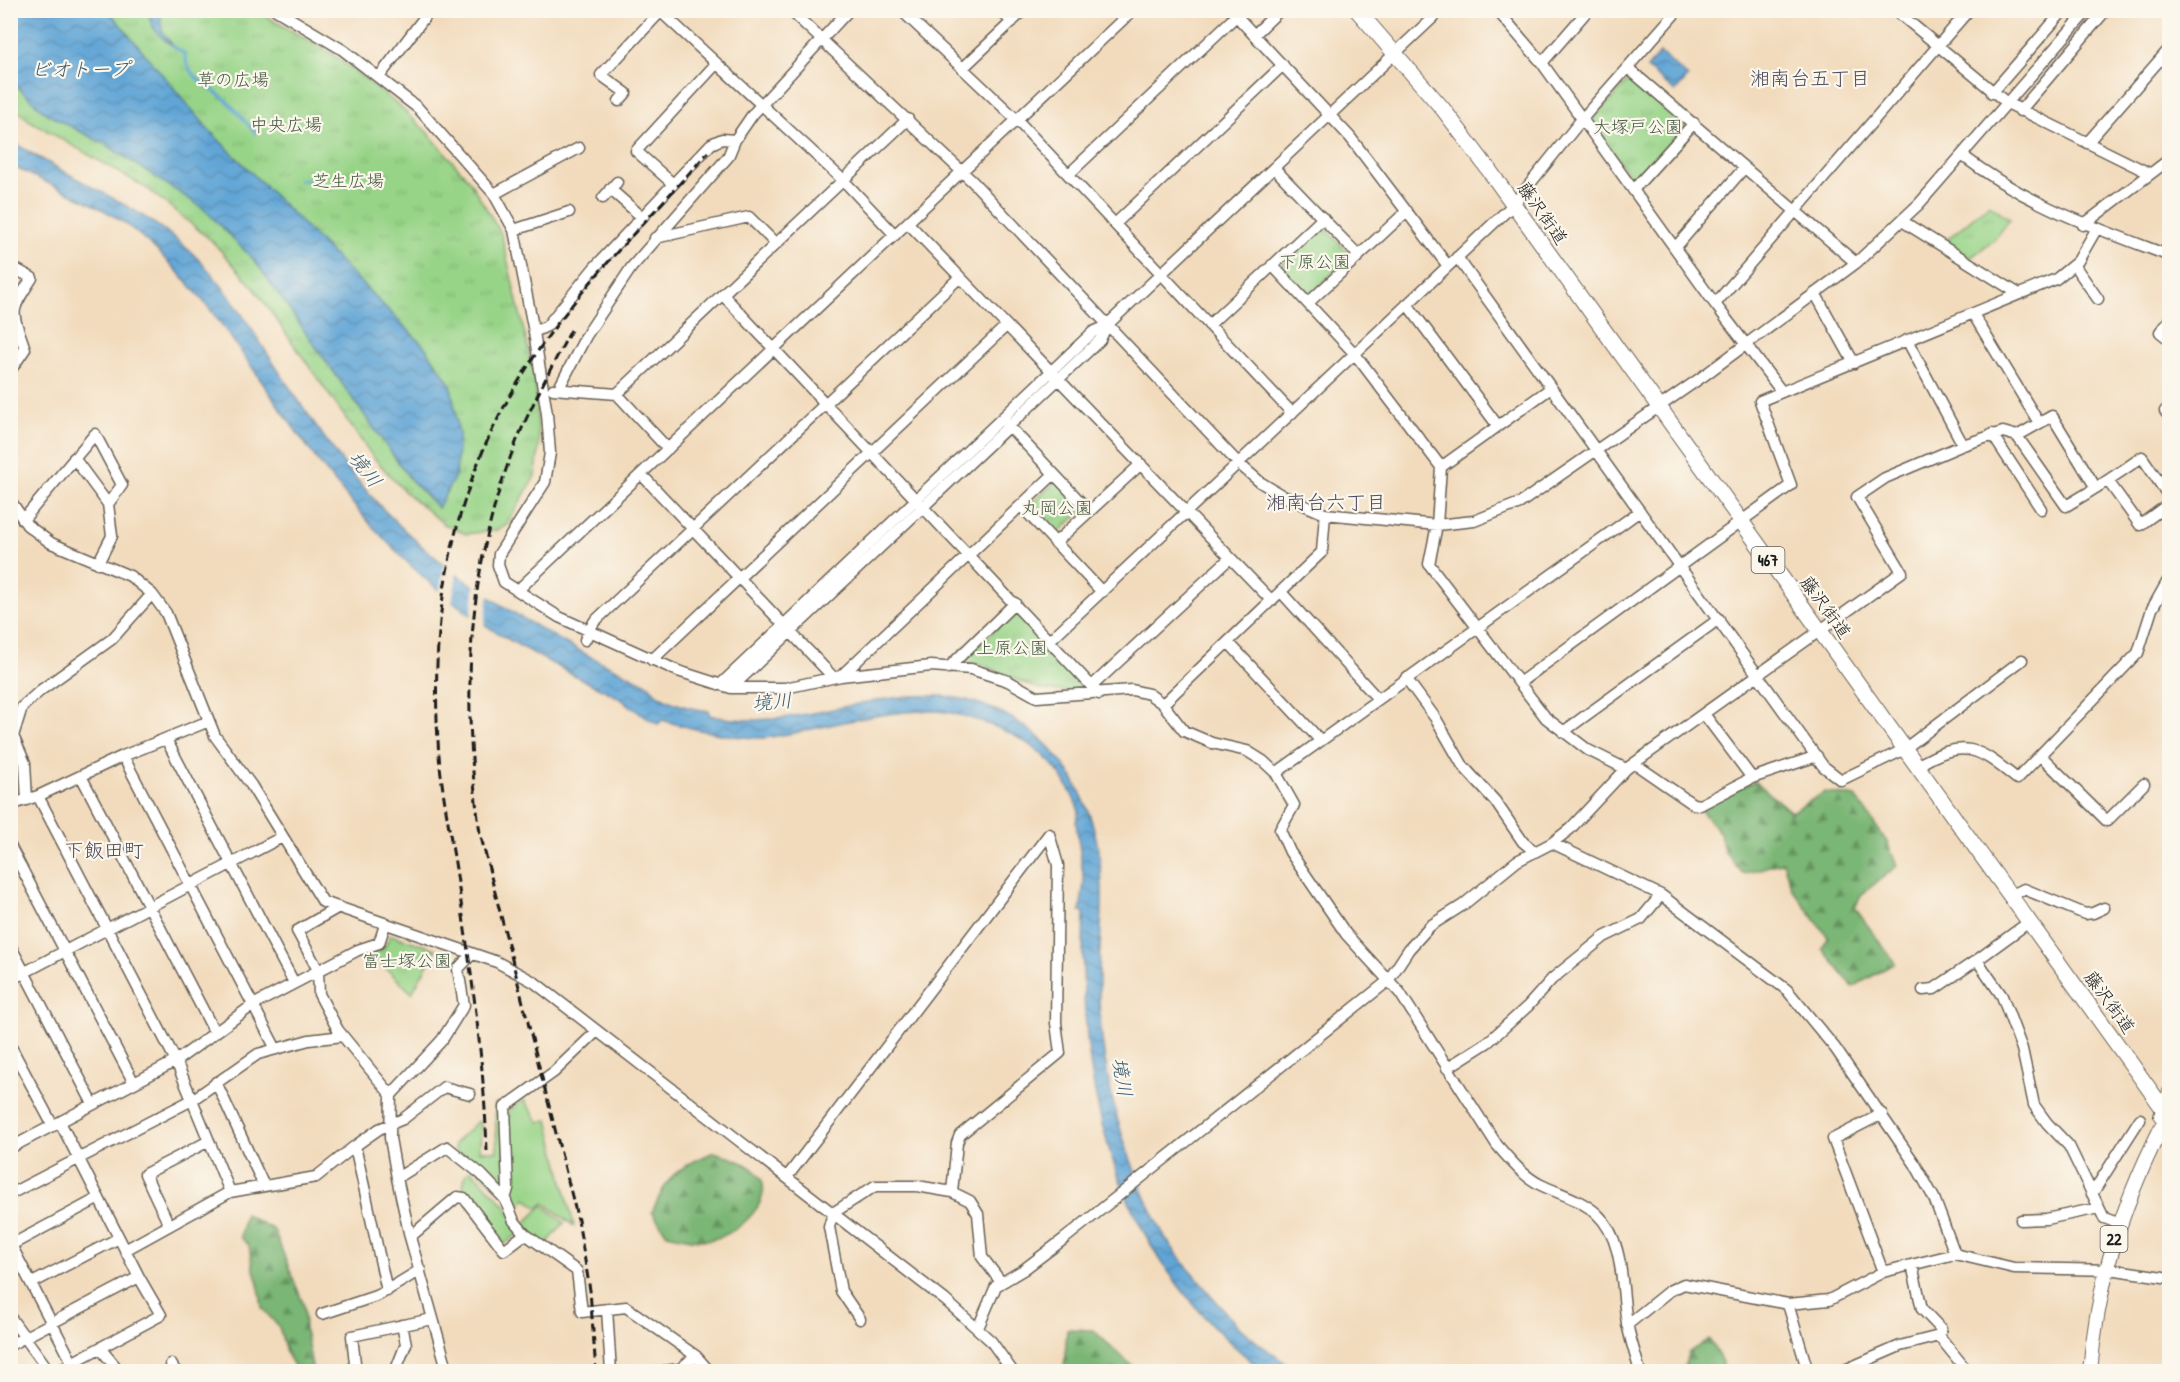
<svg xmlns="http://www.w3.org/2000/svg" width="2180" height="1382" viewBox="0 0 2180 1382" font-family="'Patrick Hand','Klee One',sans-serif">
  <defs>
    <pattern id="forest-firs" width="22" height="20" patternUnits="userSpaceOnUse" patternTransform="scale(1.5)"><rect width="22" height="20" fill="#7ab674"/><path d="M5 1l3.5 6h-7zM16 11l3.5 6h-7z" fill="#63935e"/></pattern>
    <pattern id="park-tufts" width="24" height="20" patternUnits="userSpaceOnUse" patternTransform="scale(1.5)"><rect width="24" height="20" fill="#98d488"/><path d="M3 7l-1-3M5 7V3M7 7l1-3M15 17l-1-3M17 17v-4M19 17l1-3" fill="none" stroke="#82b575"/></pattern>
    <pattern id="water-waves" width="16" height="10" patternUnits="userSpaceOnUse" patternTransform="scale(1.5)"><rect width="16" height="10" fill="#61a5d6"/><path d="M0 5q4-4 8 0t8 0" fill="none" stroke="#4f86ad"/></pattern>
  </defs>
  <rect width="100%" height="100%" fill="#fbf7ec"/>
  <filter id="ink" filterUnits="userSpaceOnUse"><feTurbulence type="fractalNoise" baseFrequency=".0167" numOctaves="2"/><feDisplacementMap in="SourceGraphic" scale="12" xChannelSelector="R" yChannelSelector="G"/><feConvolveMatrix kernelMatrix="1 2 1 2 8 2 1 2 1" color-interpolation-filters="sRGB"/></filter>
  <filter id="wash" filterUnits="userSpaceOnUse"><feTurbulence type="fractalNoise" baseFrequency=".008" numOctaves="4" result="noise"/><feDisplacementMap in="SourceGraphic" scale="24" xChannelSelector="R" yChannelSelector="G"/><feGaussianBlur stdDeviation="1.35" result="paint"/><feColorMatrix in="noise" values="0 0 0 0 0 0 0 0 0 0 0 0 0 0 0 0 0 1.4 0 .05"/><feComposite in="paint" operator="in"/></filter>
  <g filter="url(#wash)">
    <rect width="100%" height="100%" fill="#f2dbbd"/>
    <!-- green -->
    <path fill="#98d488" stroke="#5a7852" stroke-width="1.5" d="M524,1100L539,1122L548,1120L574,1226L544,1203L538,1208L526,1198L513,1212L510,1201L509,1110Z
      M495,1103H501L505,1150L504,1184L498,1188L455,1150L454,1144L477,1122H481L480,1151H497Z
      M471,1170L505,1205L520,1232L504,1245L463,1188L465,1175Z
      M543,1205L564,1223L545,1246L522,1226Z"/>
    <!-- forest -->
    <path fill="url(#forest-firs)" stroke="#4b6948" stroke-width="1.5" d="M1755,781L1791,812L1825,792L1856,797L1887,842L1897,866L1861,895L1855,908L1895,963L1853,987L1822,949L1828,937L1792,889L1783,862L1743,874L1724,851L1720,833L1699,808Z
      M714,1152C728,1157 745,1161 756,1172C781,1197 737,1235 713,1239C699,1242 681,1237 667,1234L652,1212C670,1173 674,1170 714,1152Z
      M245,1214L274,1230L304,1306L305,1331L313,1371H297L286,1352L279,1327L262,1308C261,1285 251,1268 249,1245L240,1237Z
      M1067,1329L1093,1330L1138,1371H1064Z
      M1709,1339L1722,1362V1371H1691L1685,1365L1688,1353Z"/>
    <!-- park -->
    <path fill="url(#park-tufts)" stroke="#5a7852" stroke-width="1.5" d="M10,11H257L332,54L397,104L426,131L469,180L501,233L535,378L539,445L536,474L507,525L498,530L466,534L444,524L406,493L373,457L254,288L212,241L148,189L30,121L11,105Z
      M1632,77L1687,124L1637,180L1633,181L1593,124V119Z
      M1989,204L2010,219L1995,239L1970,258L1945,241Z
      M1320,227H1324L1350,254L1349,258L1311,294H1307L1281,267L1282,263Z
      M1058,479L1085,508L1056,535L1028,506Z
      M1014,611L1087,690C1070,692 1050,692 1034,687C1008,677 991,664 962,662Z
      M391,935L436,949L412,993L370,953L383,949Z"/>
    <!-- water -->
    <path fill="url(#water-waves)" stroke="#3e6079" stroke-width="1.5" d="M10,11H109L209,130L425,347L451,385L459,434L456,474L438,508L410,479L254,260L203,208L108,146L47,114L11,81Z
      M150,11H160L162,31L173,46C161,38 147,25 150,11Z
      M1660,53L1688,77L1675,92L1647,68Z
      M10,140C69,179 139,204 191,252C225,284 249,325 274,364C290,389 307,413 324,437C397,541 479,597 589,656C607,665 625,673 643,682C649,684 652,690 657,694C674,705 689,708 709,711V715C800,738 893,672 983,705C1063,734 1100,806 1102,889C1103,922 1098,956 1099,990C1099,1029 1105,1067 1114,1106C1124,1147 1144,1198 1164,1235C1176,1256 1195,1275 1210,1294C1222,1307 1232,1322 1246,1333C1262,1347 1280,1359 1297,1371H1264C1114,1256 1076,1093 1084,912L1080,911L1084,882L1076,822L1079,811C1061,762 1030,738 982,722C967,717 950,711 933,711C877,710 821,730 765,738C731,738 695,730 662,720L658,724C642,717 632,706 617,697C610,692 601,689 593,685C562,669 531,653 501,635C426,589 371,529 318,461C255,379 214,295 131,228C98,202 48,185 11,165Z"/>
    <!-- pier -->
    <path fill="#f2dbbd" d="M445,562L457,572L452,603L439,594Z
      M475,585L489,594L484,627L471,617Z"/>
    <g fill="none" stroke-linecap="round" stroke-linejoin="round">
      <!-- stream -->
      <path stroke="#61a5d6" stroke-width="3" d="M173,46L185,54C185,77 212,88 227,101C237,111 246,122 255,133
        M299,180H316"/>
    </g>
  </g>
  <g filter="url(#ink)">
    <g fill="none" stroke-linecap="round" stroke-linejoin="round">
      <!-- minor casing -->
      <g stroke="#675f54" stroke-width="13">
        <path id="minor" d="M276,10L343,50L418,108L494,194L514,230L534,332L547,414L550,453L545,482L499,554L498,565L504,582L559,617L678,671L731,688H785L841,676L931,666L971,669L1008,681L1037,697L1132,690L1149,694L1163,704L1184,731L1212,743L1247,751L1263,761L1276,773L1294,805L1280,830L1290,852L1346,934L1400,993L1497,1145C1510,1160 1523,1176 1541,1185C1560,1194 1582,1200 1597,1214C1625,1240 1621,1289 1627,1323C1630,1339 1636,1356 1640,1372
          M659,10L844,181L895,235
          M790,10L973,182L1238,463L1260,482L1283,496L1325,514L1437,525L1474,521L1520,503L1702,377L1856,263L1919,204L2088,10
          M901,10L1017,120L1292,413
          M1000,10L1012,22
          M1497,10L1542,63L1715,304L1782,392
          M1895,10L2007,103L2149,173
          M1232,11L1254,35L1280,10
          M1254,35L1350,137L1448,266
          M1542,63L1588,10
          M963,68L1024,10
          M1629,69L1856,263
          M379,77L430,10
          M1992,93L2064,10
          M619,101L626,93L601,75L662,10
          M2020,111L2106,10
          M2087,143L2170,48
          M1963,156C2027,205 2096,228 2170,256
          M1274,168L1359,256
          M1069,174L1236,16
          M672,183L636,151L716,64
          M610,189L642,217
          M1633,190L1694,123
          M494,194L579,148
          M603,198L617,182
          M1902,221L2019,294
          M908,223L1272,601
          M1115,224L1283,65
          M2083,225L2170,159
          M514,230L569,212
          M655,238L749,217L776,244
          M1675,248L1744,168
          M1457,257L1823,766L1841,780L1903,750L2022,660
          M1272,265L1355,354L1441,467L1437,525L1429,564L1546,718L1588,750L1626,769
          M2074,265L2098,299
          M10,266L32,278C9,314 11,308 25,349L10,371
          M1815,293L1854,363
          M723,295L1099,694
          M1308,303L1407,211
          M1407,304L1498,426
          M1715,304L1969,10
          M1973,314L2039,423
          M2170,319L2160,332L2170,340
          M1209,325L1323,218
          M534,332L547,326L594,268L711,144L722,139L735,140
          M1907,340L1963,445
          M559,388L586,336L631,268L728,157L735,140L753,114L849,10
          M553,389L617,394L908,119
          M617,394L668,449
          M2170,407L2165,411L2170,417
          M1005,422L1089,511
          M1992,434L2041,509
          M74,458L108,504
          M1441,467L1551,388
          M641,474L833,677
          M2108,481L2140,525L2170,503
          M2096,488L2052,416L2017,436L2066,506C2092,491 2118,474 2142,457L2170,498
          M10,500L27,525L51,543L130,576L152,594L166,613L215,736L251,785L323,902L497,962L534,982L945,1300L991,1341L1013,1372
          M1021,506L1102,592
          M23,520L95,434L122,485L108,504L112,536L98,563
          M1055,543L1141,464
          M518,590L1133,10
          M1281,592L1378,699
          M585,640L594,622L960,277
          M1050,640L1513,205L1582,119L1678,10
          M1228,642L1320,740
          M652,660L1006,326
          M948,668L1015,603
          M841,676L1054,474
          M1406,678L1436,719L1463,766L1495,801L1523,842L1534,851
          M1519,683L1791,485L1760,401L2056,279L2078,261L2097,228
          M720,685L1093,332L1107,326
          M1092,686L1230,558
          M731,688L1100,340L1107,325L1441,10
          M1163,704L1322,552L1325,514
          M1704,714L1752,778
          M1563,732L1719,619
          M166,739L294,983
          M2040,755L2107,821L2144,784
          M123,756L276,1049
          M1635,764L1693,804L1700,805L1752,778L1817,756
          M1917,766C1964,737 1979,748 2017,779L2138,653L2152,609L2170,577
          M1276,773L1640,511
          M81,776L215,1033
          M38,796L176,1061L230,1192
          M27,800L25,763L13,736L22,707L41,690L112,639L152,594
          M10,805L38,796L123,756L209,721
          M1552,843L1661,895L1787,990L1835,1048L1915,1164L1934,1198L1955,1254
          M10,846L134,1083
          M2010,896L2024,889L2085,914L2093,913L2104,908
          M337,908L297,931L318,970L319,994L338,1030L391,1095L390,1138L397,1178L410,1237L448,1372
          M10,945L93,1104
          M1977,960L2029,922
          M10,980L282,837
          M1923,990L1934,989L1977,960L2002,996L2022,1049L2034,1105L2047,1123L2069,1146L2104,1218L2118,1223
          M10,1045L53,1126
          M1447,1068L1488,1042L1528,1006L1552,979L1604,937L1641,919L1661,895
          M216,1082L264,1186
          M391,1095L442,1040L464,1005L458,969L472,954
          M1882,1114L1833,1139L1883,1272
          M355,1146L387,1291
          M10,1148L176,1061L253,1005L358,950L379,943L385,925
          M787,1177L1049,834L1058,865L1056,1023L1060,1053L960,1135L957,1143L952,1192
          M397,1178L447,1147L481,1174L505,1199L514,1221L525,1234L577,1271L582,1312L626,1307L696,1356L710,1372
          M10,1194L192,1100L258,1054L309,1040L343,1036
          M2092,1194L2140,1119
          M505,1199L508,1189L505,1107L554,1072L597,1031
          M2021,1220L2046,1219L2099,1208
          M169,1225L145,1174L209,1141
          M410,1237L457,1197L464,1198L504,1250L525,1234
          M10,1243L72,1362
          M11,1245L99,1198
          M125,1250L230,1192L316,1177L355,1146L379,1129L403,1119L444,1087L470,1094
          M1912,1265L1922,1309L1941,1329L1939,1336
          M32,1283L119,1238
          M1788,1304L1808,1372
          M607,1309L611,1372
          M322,1314L379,1295L420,1270
          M10,1317L50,1372
          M860,1319L841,1291L829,1227L833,1213L875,1186H917L952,1192L970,1201L978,1214L982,1257L1001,1282
          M1627,1325L1669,1291L1684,1284L1788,1304L1829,1300L1883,1272L1955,1254L2014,1268L2116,1270L2170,1278
          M978,1328L996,1286L1023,1270L1064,1239L1388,981L1409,949L1430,926L1463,905L1517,861L1552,843L1570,829L1626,769L1902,572L1857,497L1885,478L1963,445L2003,432L2017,436
          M10,1345L139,1277L60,1122
          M100,1348L120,1372
          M171,1364L176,1372
          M55,1372L161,1315L139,1277
          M281,1372L284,1370
          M356,1372L352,1336L432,1319
          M395,1372L406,1344L402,1325
          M657,1372L680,1369L696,1356
          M1840,1372L1900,1346L1939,1336L1968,1372"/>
      </g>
      <!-- major casing -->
      <g stroke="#675f54" stroke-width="16">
        <path id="major" d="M2161,1116L2170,1092
          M2090,1372C2098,1275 2125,1196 2170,1111"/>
      </g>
      <!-- highway casing -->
      <g stroke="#675f54" stroke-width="17">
        <path id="highway" d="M1357,10L1443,109L1486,166L2170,1118"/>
      </g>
      <!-- minor -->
      <use href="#minor" stroke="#fff" stroke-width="10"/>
      <!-- major -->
      <use href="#major" stroke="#fff" stroke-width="14"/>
      <!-- highway -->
      <use href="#highway" stroke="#fff" stroke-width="15"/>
      <!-- rail -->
      <path stroke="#1c1c1c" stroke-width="3" stroke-dasharray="9 4.5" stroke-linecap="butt" d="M571,330C552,366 533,402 517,440C466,567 461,700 480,833L578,1220L590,1290L596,1372
        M487,1151C484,1057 470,963 456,869C449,826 440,783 438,740C430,612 453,488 520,379C570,295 644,225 708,152"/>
    </g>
  </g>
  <g text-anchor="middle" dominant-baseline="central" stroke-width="4.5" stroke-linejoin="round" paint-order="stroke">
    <!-- shield labels -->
    <g fill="#fbf7ec" stroke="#5f5e5a" stroke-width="1.5">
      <rect x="1751.5" y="547" width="33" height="26" rx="4.5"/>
      <rect x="2100.5" y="1226" width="27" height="26" rx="4.5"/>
    </g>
    <g font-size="16" font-weight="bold" fill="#1c1c1c">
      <text x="1768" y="560">467</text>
      <text x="2114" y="1239">22</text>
    </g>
    <!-- park labels -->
    <g font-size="18" fill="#475c42" stroke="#fbf7ec">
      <text x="233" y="79">草の広場</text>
      <text x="286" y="124">中央広場</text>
      <text x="1638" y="126">大塚戸公園</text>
      <text x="348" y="180">芝生広場</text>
      <text x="1315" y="261">下原公園</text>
      <text x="1057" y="507">丸岡公園</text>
      <text x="1012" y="647">上原公園</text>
      <text x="407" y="960">富士塚公園</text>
    </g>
    <!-- street labels -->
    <g font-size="18" fill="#1c1c1c" stroke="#fbf7ec">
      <text transform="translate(1543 213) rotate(55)">藤沢街道</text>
      <text transform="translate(1826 607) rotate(54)">藤沢街道</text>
      <text transform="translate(2110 1002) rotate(54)">藤沢街道</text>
    </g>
    <!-- water labels -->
    <g font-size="20" font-style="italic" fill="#3b5a70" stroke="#fbf7ec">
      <text x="80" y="68">ビオトープ</text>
      <text transform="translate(366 469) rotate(52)">境川</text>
      <text transform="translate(772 701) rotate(-5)">境川</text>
      <text transform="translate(1123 1077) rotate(81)">境川</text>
    </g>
    <!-- neighbourhood labels -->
    <g font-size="20" fill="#4f4b5e" stroke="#fbf7ec">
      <text x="1810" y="77">湘南台五丁目</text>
      <text x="1326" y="501">湘南台六丁目</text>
      <text x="104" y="849">下飯田町</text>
    </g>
  </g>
  <!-- margin -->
  <rect width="2180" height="1382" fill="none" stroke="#fbf7ec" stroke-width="36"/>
</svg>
